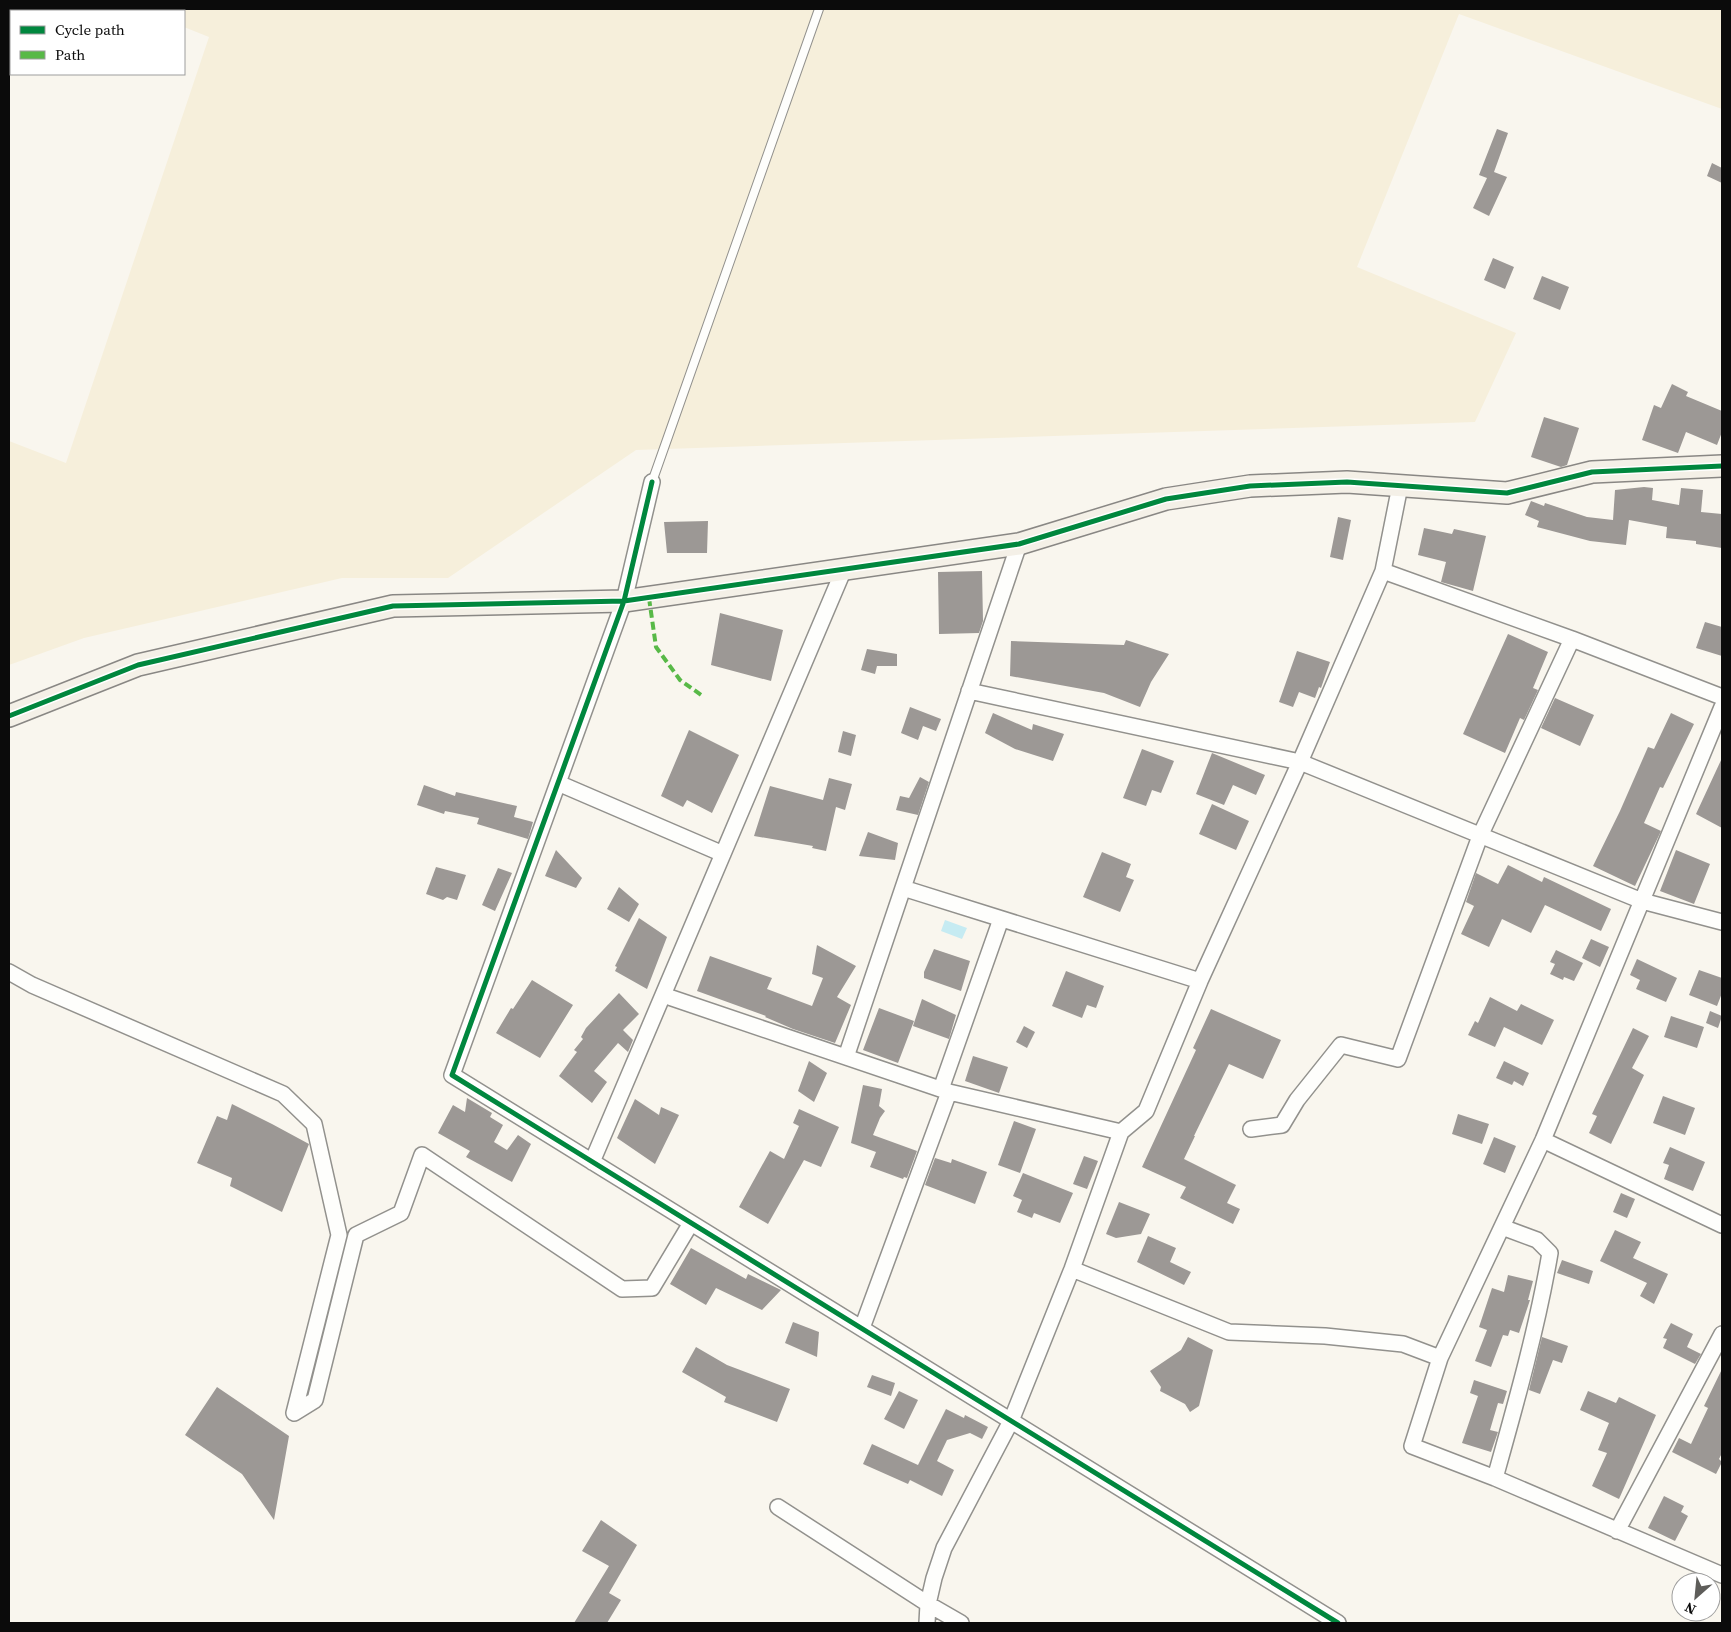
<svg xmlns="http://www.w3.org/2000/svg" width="1731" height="1632" viewBox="0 0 1731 1632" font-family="'Source Serif 4',serif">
  <rect width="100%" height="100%" fill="#f9f6ee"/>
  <!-- farmland -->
  <path fill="#f6efdb" d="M134,9H1722V109L1459,14L1357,267L1516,333L1475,422L636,450L448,578H342L84,638L9,665V441L66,463L209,37L184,27V11H141Z"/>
  <!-- water -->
  <path fill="#c6ebf2" d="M945,920L967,928L962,939L941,931Z"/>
  <!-- building -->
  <path fill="#9c9895" d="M1497,129L1508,133L1494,172L1507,177L1489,216L1473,208L1487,178L1479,175Z
    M1712,163L1722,168V183L1707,176Z
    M1493,258L1514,267L1505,289L1484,280Z
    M1542,276L1569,287L1560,310L1533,299Z
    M1672,384L1688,392L1686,396L1722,411V432L1717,445L1686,432L1678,453L1642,440L1654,405L1661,408Z
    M1544,417L1579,428L1567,465L1561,467L1531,457Z
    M1644,487L1653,488L1652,500L1679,505L1681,488L1703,490L1701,512L1722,514V548L1696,544V541L1666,538L1667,527L1629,520L1626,545L1590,541L1537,527L1539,521L1525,515L1531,501L1544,506L1545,503L1587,517L1613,520L1615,490Z
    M1338,517L1351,520L1343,560L1330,557Z
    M708,521L707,553H667L664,522Z
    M1424,528L1452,534L1454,529L1486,536L1473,591L1441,582L1446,562L1418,555Z
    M982,571L983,621L979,633L939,634L938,572Z
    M720,613L783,630L771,681L711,665Z
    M1705,622L1722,627V656L1696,648Z
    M1508,634L1548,652L1533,688L1538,690L1524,720L1520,718L1505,753L1463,734Z
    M1126,640L1169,654L1151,682L1140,707L1104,693L1010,676L1011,641L1124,645Z
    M867,649L897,654V666H877L875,674L861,670Z
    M1297,651L1330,662L1321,688L1319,687L1315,698L1299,692L1293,707L1279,702Z
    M1555,698L1594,715L1580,746L1541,728Z
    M910,707L941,719L936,731L923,726L918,740L901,733Z
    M993,713L1032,730L1033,724L1064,734L1053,761L1015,749L985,733Z
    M1671,713L1694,724L1663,788L1660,787L1644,823L1661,831L1635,886L1593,866L1620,811L1648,747L1654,749Z
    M689,730L739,755L712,813L687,800L683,807L661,796Z
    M843,731L856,735L851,756L838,752Z
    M1142,749L1174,761L1161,793L1152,790L1146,806L1123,798Z
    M1212,753L1265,775L1256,795L1233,785L1224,805L1196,794Z
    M1722,758V828L1696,814Z
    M920,777L929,782L918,815L896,810L900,796L909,798Z
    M829,778L852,784L845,810L836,807L826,851L812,848L813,846L754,836L770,786L823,800Z
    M424,785L455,796L456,792L517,806L514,817L533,822L528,839L477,824L479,818L445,811L444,814L417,805Z
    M1212,804L1249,821L1236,850L1199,834Z
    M868,832L898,843L895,860L859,856Z
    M556,850L582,878L576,888L545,876Z
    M1676,850L1710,864L1694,904L1660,891Z
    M1102,852L1131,864L1126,877L1134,880L1120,912L1083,897Z
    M1508,865L1542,882L1544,877L1611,909L1601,931L1545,905L1531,933L1502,919L1489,947L1461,934L1474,906L1466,902L1476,873L1498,884Z
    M436,867L466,875L457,900L447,897L443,900L426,894Z
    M498,868L512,873L495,911L482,905Z
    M619,887L639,904L629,922L607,909Z
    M639,918L667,937L647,989L615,971L617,967L615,966Z
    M1591,939L1609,947L1600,967L1582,958Z
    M817,945L856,966L837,997L851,1005L835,1043L793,1029L765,1017L766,1016L697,991L710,956L772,978L767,989L812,1006L823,978L812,974Z
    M934,949L970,961L961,991L924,978V972Z
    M1556,950L1583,963L1574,981L1564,977L1563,980L1550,974L1555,964L1550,962Z
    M1637,959L1677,978L1666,1002L1636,989L1640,980L1630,975Z
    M1699,970L1722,978V993L1717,1006L1689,995Z
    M1066,971L1104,986L1096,1008L1087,1005L1082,1018L1052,1006Z
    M532,980L573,1005L540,1058L496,1033L511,1008L513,1009Z
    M619,993L639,1014L623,1030L633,1040L628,1052L618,1043L594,1071L607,1082L592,1103L559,1076L577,1052L574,1050L583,1039L581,1037L586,1028Z
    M1490,997L1517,1011L1521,1004L1554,1020L1542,1045L1504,1027L1495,1047L1468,1035L1475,1021L1478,1023Z
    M922,999L956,1015L949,1039L913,1026Z
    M879,1008L914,1021L898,1063L863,1050Z
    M1211,1009L1281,1040L1263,1079L1229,1064L1194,1136H1195L1184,1159L1236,1185L1227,1203L1240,1209L1233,1224L1180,1198L1186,1187L1142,1167L1196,1050L1193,1048Z
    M1710,1011L1722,1016L1718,1028L1706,1023Z
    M1671,1016L1704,1027L1697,1048L1664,1037Z
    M1024,1026L1035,1032L1027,1048L1016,1042Z
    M1633,1028L1649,1036L1632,1068L1644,1075L1611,1144L1589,1133L1597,1116L1592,1114Z
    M973,1056L1008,1067L999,1093L965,1081Z
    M809,1061L827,1073L814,1102L798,1091Z
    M1504,1061L1529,1073L1523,1086L1514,1081L1512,1085L1496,1078Z
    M863,1085L882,1089L879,1106L885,1111L880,1118L873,1135L917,1151L907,1178L904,1177L903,1179L870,1167L876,1152L851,1143Z
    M1663,1096L1695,1108L1685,1135L1653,1123Z
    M467,1098L492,1113L490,1117L503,1125L494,1142L507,1150L518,1135L531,1144L512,1182L466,1157L470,1151L438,1133L453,1105L465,1112Z
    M635,1099L659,1115L661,1107L679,1115L655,1164L617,1138Z
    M232,1104L272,1124L309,1144L282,1212L230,1186L232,1178L197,1163L217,1116L227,1120Z
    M799,1109L839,1127L821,1167L804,1160L768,1224L739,1207L770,1151L784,1159L799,1126L793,1123Z
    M1458,1114L1489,1124L1482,1144L1452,1134Z
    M1014,1121L1036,1129L1020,1173L998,1165Z
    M1494,1137L1516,1146L1505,1173L1483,1164Z
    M1670,1147L1705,1162L1693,1191L1664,1179L1669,1165L1663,1163Z
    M1084,1156L1098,1161L1087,1189L1073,1184Z
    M935,1158L951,1163L952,1159L987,1172L975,1204L925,1185Z
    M1023,1173L1073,1193L1060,1223L1034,1213L1032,1218L1017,1212L1022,1200L1013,1196Z
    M1621,1193L1635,1199L1627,1218L1613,1212Z
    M1119,1202L1150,1214L1141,1234L1116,1238L1106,1234Z
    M1615,1230L1641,1242L1633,1258L1668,1274L1654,1304L1640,1296L1647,1283L1600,1261Z
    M1148,1236L1176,1248L1170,1262L1191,1272L1184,1285L1137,1262Z
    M691,1248L746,1279L748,1274L781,1290L762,1310L716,1288L706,1305L670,1284Z
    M1562,1260L1593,1271L1589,1284L1557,1273Z
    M1508,1275L1533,1281L1528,1300H1530L1519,1333L1510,1330L1508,1336L1503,1335L1491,1367L1475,1361L1487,1330L1479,1327L1492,1288L1504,1292Z
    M793,1322L819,1332L817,1357L785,1343Z
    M1671,1323L1693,1334L1687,1347L1701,1354L1695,1364L1663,1348L1667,1339L1663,1338Z
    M1188,1337L1213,1350L1199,1406L1190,1412L1185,1404L1160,1391L1161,1387L1150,1371L1181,1350Z
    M1542,1337L1568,1346L1562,1363L1553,1360L1540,1394L1529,1390Z
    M696,1347L727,1365L790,1389L777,1422L724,1402L726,1397L682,1372Z
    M1722,1369V1453L1719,1459L1722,1462L1716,1474L1672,1452L1679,1438L1691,1444L1708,1408L1704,1406Z
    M872,1375L895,1383L891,1396L867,1387Z
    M1474,1380L1507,1391L1503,1404L1498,1403L1490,1430L1498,1432L1491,1452L1462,1443L1478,1396L1470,1393Z
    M217,1387L289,1436L274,1520L242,1474L185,1435Z
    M899,1391L918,1400L904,1429L884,1419Z
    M1588,1391L1616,1403L1619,1397L1656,1415L1619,1499L1592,1486L1607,1453L1598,1450L1609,1423L1580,1410Z
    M946,1409L964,1418L965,1415L988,1427L982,1439L970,1433L947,1440L937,1461L954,1470L942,1496L910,1480L908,1484L863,1464L872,1444L918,1465Z
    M1664,1496L1684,1506L1681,1512L1688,1516L1675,1541L1648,1528Z
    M601,1520L637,1545L609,1593L621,1600L607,1623H574L609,1566L582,1551Z"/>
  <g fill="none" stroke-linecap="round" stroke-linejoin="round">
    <!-- lane casing -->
    <g stroke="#92918d" stroke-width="10">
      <path id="lane" d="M652,482L819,9"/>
    </g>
    <!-- street casing -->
    <g stroke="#92918d" stroke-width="18">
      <path id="street" d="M652,482L624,601L452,1075L1338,1623
        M1383,571L1572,639L1722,697
        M969,691L1300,762L1642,901L1722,922
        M1722,707L1543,1140L1440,1358L1412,1446L1495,1478L1722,1575
        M558,783L723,854
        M903,888L1200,981
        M9,972L32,985L283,1094L314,1124L339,1235L294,1413
        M663,995L949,1092L1121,1132
        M846,1057L1019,544
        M941,1089L1001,919
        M1251,1129L1282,1125L1297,1100L1341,1045L1398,1059L1480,836L1572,639
        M1543,1140L1722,1225
        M592,1162L844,569
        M1072,1269L1229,1332L1325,1336L1403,1344L1440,1358
        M862,1328L949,1092
        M294,1413L315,1400L356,1235L401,1213L422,1155L622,1289L652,1288L691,1223
        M1495,1478C1516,1403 1537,1329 1550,1253L1537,1240L1502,1227
        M778,1507L928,1604L961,1623
        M1617,1531L1722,1334
        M927,1623L928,1604L934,1578L944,1548L1011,1421L1072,1269L1121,1132L1146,1111L1200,981L1300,762L1383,571L1400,486"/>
    </g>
    <!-- secondary casing -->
    <g stroke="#898784" stroke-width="24">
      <path id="secondary" d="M9,716L138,665L393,606L624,601L1019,544L1166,499L1250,486L1347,482L1507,493L1592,472L1722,466"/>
    </g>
    <!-- lane -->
    <use href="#lane" stroke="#fefefc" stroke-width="8"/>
    <!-- street -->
    <use href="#street" stroke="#fefefc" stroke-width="15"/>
    <!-- secondary -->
    <use href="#secondary" stroke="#f4f0e7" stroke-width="21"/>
    <!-- quiet -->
    <path stroke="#58b947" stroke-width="4" stroke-dasharray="8 4" stroke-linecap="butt" d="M649,598L656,647L680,680L704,697"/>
    <!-- cycleway casing -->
    <g stroke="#fff" stroke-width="8">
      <path id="cycleway" d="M652,482L624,601L452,1075L1338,1623
        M9,716L138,665L393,606L624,601L1019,544L1166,499L1250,486L1347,482L1507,493L1592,472L1722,466"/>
    </g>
    <!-- cycleway -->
    <use href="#cycleway" stroke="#00873e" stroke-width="5"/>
  </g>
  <!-- border -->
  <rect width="1731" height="1632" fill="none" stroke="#0b0b0b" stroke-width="20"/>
  <!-- legend -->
  <rect x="10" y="10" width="175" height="65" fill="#ffffff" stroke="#9d9d9d"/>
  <rect x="20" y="26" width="25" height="8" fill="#00873e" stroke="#9d9d9d"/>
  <text x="55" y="35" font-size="15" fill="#0b0b0b">Cycle path</text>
  <rect x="20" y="51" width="25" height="8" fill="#58b947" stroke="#9d9d9d"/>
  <text x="55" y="60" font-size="15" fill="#0b0b0b">Path</text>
  <!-- north arrow -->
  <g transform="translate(1696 1597) rotate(207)"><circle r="24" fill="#ffffff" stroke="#9d9d9d"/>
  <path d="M0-4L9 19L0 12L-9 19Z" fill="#5e5d5a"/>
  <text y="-8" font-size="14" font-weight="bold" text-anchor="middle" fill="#0b0b0b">N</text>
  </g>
</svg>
